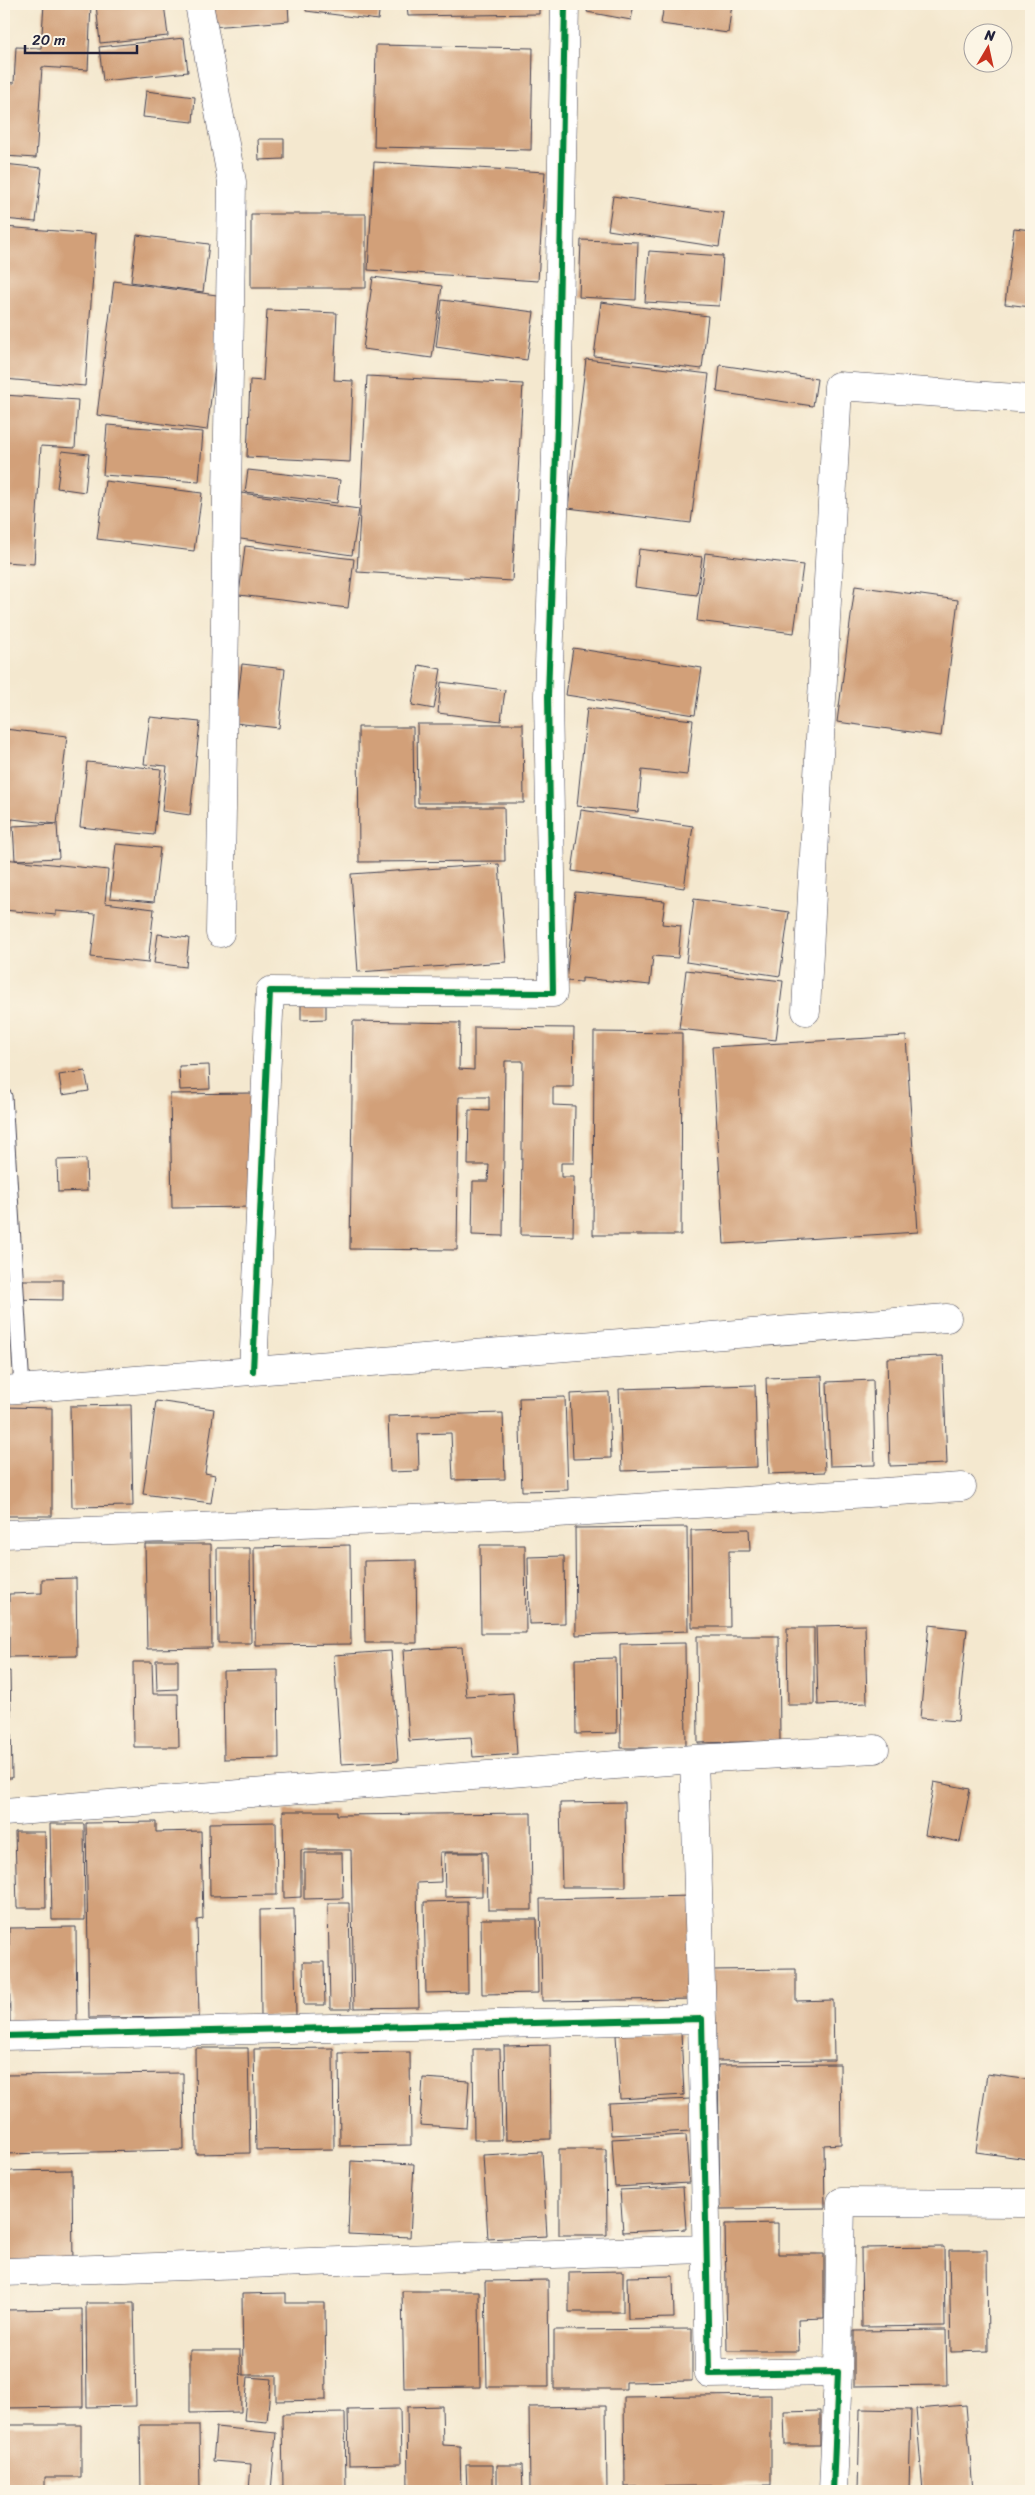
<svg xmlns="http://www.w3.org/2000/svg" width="1035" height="2495" viewBox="0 0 1035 2495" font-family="Sriracha,sans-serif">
  <rect width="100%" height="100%" fill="#fcf5e5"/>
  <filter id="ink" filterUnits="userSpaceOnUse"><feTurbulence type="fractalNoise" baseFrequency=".02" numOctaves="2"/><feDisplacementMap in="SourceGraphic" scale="10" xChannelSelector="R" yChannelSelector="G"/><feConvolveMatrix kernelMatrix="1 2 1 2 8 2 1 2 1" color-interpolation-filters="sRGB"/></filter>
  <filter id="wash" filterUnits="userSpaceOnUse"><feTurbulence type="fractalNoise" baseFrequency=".0096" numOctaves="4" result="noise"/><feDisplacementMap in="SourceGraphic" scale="20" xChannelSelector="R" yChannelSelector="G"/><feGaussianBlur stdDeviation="1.12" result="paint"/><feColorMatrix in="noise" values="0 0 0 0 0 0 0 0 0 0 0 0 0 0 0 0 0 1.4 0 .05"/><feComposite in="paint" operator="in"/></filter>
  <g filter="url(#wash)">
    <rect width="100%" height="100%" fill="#f4e8cf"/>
    <g id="blocks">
      <!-- building -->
      <path fill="#d2a079" d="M44,4H91L88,70L42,67L36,158L4,156V82L14,83L16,47L41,48Z
        M96,4H164L168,36L100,43Z
        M209,4H288L289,21L211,27Z
        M306,4H380L378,20L306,11Z
        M407,4H539V14L408,16Z
        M589,4H634L631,20L587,12Z
        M664,4H732L728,33L661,24Z
        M184,38L188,72L103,81L99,47Z
        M376,45L533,48L531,150L374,147Z
        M146,91L195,97L193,122L143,117Z
        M258,139H284V159L259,160Z
        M374,162L545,172L538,281L368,270Z
        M4,164L42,168L36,222L4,219Z
        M613,196L724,213L719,247L608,230Z
        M251,214H366V288H251Z
        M4,227L96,234L85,386L4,379Z
        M1014,228L1031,230V307L1005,304Z
        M137,235L209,244L203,292L131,282Z
        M581,240L638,242L636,300L579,297Z
        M649,251L723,256L719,306L645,302Z
        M373,277L442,286L432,358L363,349Z
        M114,281L224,296L207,430L97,415Z
        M442,300L534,312L527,360L436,347Z
        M601,302L708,316L702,369L594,356Z
        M267,310L337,313L334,380L353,381L350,462L247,457L250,380L263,381Z
        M586,359L709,374L691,523L568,508Z
        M720,365L817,379L813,406L717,392Z
        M367,376L523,384L512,581L357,572Z
        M4,395L78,400L75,448L41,446L34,564L4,562Z
        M107,425L203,432L199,482L103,475Z
        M62,451L89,454L85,492L57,488Z
        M248,470L340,480L337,503L245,492Z
        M105,481L202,493L194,551L97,539Z
        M241,493L359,509L352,555L234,538Z
        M245,546L354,559L348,608L239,595Z
        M639,549L702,557L697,595L635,587Z
        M705,553L803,565L794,633L697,621Z
        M855,586L958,600L941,736L837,722Z
        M573,648L702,668L695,715L566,695Z
        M242,664L285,669L279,728L235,723Z
        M419,665L441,669L434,709L412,705Z
        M441,682L505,690L501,721L438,713Z
        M587,708L693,720L687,775L642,770L638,812L577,806Z
        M150,717L200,722L190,815L162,811L167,766L144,764Z
        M417,724H523L524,803H418Z
        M358,727H413L414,807H504L505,861L359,862Z
        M4,729L67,736L57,824L12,819L10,837H4Z
        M87,762L161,769L154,835L80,827Z
        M581,810L693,826L684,888L572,871Z
        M57,824L59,858L15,860L13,826Z
        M116,844L160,848L154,902L110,898Z
        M4,859L108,870L105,903L154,909L148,963L91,957L96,914L56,911V915L4,910Z
        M499,864L506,962L358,972L351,874Z
        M575,892L665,901L662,924L681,926L678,958L653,956L650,985L582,978V982L566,981Z
        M694,899L789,912L780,976L686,962Z
        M158,934L189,938L186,967L154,963Z
        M686,970L783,981L776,1040L679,1029Z
        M326,993V1019L301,1020V994Z
        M353,1021L460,1023L459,1069L474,1070V1027L574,1028L573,1087H553V1105L575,1106L574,1163H561V1177H574L573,1236L521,1235L523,1061H505L503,1236L472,1235L473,1181H488L489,1165H468L469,1110L489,1111V1097H459L457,1250L350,1249Z
        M594,1032L682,1033L681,1235H593Z
        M906,1036L918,1232L724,1244L712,1047Z
        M209,1065L210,1089L180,1090L179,1066Z
        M85,1071L89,1091L62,1095L59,1075Z
        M254,1093L256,1207L172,1208L170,1094Z
        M86,1159L87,1191L58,1192L57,1160Z
        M4,1280H63V1300L4,1299Z
        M943,1356L947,1464L890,1466L887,1358Z
        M822,1376L825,1472L769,1474L766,1378Z
        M873,1380L875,1465L830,1466L827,1382Z
        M755,1385L757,1467L622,1471L619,1389Z
        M609,1392L611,1458L573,1459L570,1394Z
        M565,1397L568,1490L522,1491L519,1398Z
        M156,1401L214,1409L205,1473L215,1475L211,1503L143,1494Z
        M131,1405L133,1506L72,1507L70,1406Z
        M4,1407L52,1408V1516H4Z
        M503,1413L505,1479L453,1480L451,1433L418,1434L419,1471L390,1472L388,1416Z
        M687,1527L688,1631L576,1635L575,1528Z
        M749,1529L750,1551H729L730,1627H692L691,1530Z
        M145,1544H211L212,1648L147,1649Z
        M350,1545L351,1644L255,1645L254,1547Z
        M480,1545H525L526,1633H481Z
        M217,1548H250L251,1643H218Z
        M564,1556L565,1623L529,1624L528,1557Z
        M416,1560L417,1643H365L364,1561Z
        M76,1578L77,1656L9,1657V1594L42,1593V1579Z
        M865,1625L867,1703L818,1705L816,1626Z
        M929,1625L967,1629L958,1721L920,1718Z
        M787,1628H814V1705H788Z
        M697,1636H779L780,1741L698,1743Z
        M685,1643L686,1748H621L620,1644Z
        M462,1647L466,1696L513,1693L517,1754L473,1757L471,1737L409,1741L403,1650Z
        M391,1651L398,1761L341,1764L334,1655Z
        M616,1658L617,1733L576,1734L575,1659Z
        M156,1660H178V1689L157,1690Z
        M133,1662H152L153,1694H178L179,1747H134Z
        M278,1670L279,1758L224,1759L223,1671Z
        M4,1671H10L12,1778H4Z
        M934,1782L970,1789L960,1842L925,1835Z
        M625,1802L626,1887H562L560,1803Z
        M283,1811H337V1815L531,1813L532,1910H488L487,1852H440L441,1882L417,1883L419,2007L354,2008L351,1850H301V1897L284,1898Z
        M156,1822V1832L201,1831L203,1919L197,1920L199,2017L89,2018L86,1823Z
        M276,1822L277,1895L210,1896L209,1823Z
        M50,1824H84L85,1920H52Z
        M4,1830H6L7,1910L4,1911Z
        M15,1832H45L46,1908H17Z
        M304,1853H342L343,1898L304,1899Z
        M444,1853H482V1896L445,1897Z
        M694,1896L696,1999L542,2001L540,1899Z
        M467,1901L468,1992L426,1993L424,1902Z
        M328,1903H349L351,2009H330Z
        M294,1909L296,2016H261L260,1910Z
        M481,1919H537L538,1993L482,1994Z
        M76,1927L77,2022L10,2023L9,1928Z
        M303,1962H324L325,2005H304Z
        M796,1969V2001L833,2000L834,2060L712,2061L711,1970Z
        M681,2032L684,2095L620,2099L616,2035Z
        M550,2045L551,2139L506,2140L504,2046Z
        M195,2048H248L250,2153L196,2154Z
        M333,2048L334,2149L256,2150L254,2049Z
        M473,2049H500L502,2140H474Z
        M410,2052L411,2145L340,2146L339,2053Z
        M840,2064L841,2144L824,2145L825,2208L720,2209L718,2065Z
        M183,2073L184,2150L4,2154V2075Z
        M987,2074L1031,2080V2140L1028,2159L976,2152Z
        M423,2078L469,2081L466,2128L420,2125Z
        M690,2099L692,2131L611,2135L609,2103Z
        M686,2135L689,2183L615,2187L612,2139Z
        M559,2149H606L607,2235H559Z
        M542,2152L547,2236L488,2239L483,2155Z
        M351,2161L414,2164L410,2237L348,2234Z
        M72,2170L73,2268L4,2269V2171Z
        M683,2187L686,2229L623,2232L620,2190Z
        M778,2223V2254H824V2318L798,2319L799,2351H727L725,2224Z
        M944,2247L945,2326L862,2327L861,2248Z
        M949,2250H987L988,2351L951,2352Z
        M623,2271V2312H569V2272Z
        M673,2276L674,2318L628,2319L627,2277Z
        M548,2280L549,2387H487L485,2281Z
        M402,2291H479L480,2387L404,2388Z
        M286,2293V2303H325L326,2400L276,2401V2375H243L242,2294Z
        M86,2303H134L136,2406L87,2407Z
        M82,2309L83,2407L4,2408V2310Z
        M692,2329V2381L626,2382V2389H554V2330Z
        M946,2330L947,2385L854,2386V2331Z
        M190,2350H240L241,2412L190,2413Z
        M248,2377L271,2379L267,2422L244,2420Z
        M771,2395V2485L625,2487L624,2397Z
        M966,2405L973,2491H923L916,2409Z
        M442,2406L443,2445L460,2446L461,2491H408L407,2407Z
        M606,2406L607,2491H530L529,2407Z
        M400,2409L401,2464L349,2465L348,2410Z
        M860,2409L911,2410L909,2491H858Z
        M820,2411V2445H785L784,2412Z
        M345,2413L346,2491H283L282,2414Z
        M4,2425H81V2477H45V2491H4Z
        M140,2425H199L200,2491H141Z
        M216,2427L276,2433L271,2491H249L251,2464L213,2461Z
        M466,2465H493V2491H467Z
        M497,2465H522L523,2491H497Z"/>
    </g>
  </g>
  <g filter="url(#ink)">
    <use href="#blocks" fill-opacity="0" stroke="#424051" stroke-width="1"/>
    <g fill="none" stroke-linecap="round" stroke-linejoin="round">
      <!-- service casing -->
      <g stroke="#424051" stroke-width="17">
        <path id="service" d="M4,1096L22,1388"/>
      </g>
      <!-- minor casing -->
      <g stroke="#424051" stroke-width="29">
        <path id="minor" d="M199,4L232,182L220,933
          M806,1011L838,386L1031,399
          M253,1371L270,991L553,993L548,696L557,423L565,4
          M4,1390L947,1318
          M4,1534L542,1514L962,1487
          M694,1759L702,2019
          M4,1812L694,1759L875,1749
          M4,2036L702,2019L709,2374L838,2372L833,2491
          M4,2272L705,2249
          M838,2372L841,2202L1031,2203"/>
      </g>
      <!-- service -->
      <use href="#service" stroke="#fff" stroke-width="15"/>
      <!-- minor -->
      <use href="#minor" stroke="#fff" stroke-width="28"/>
      <!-- cycleway casing -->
      <g stroke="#fcf5e5" stroke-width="9">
        <path id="cycleway" d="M253,1371L270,991L553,993L548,696L557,423L565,4
          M4,2036L702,2019L709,2374L838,2372L833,2491"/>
      </g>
      <!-- cycleway -->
      <use href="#cycleway" stroke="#00873e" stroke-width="6"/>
    </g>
  </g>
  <!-- margin -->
  <rect width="1035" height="2495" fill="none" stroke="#fcf5e5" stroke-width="20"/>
  <!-- north arrow -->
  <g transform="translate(988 48) rotate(9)"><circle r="24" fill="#fcf5e5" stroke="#a5a1a1"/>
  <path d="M0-4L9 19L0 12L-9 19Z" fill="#c8321e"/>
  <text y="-8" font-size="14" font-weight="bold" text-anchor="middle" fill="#22223b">N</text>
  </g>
  <!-- scale -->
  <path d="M25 45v8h112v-8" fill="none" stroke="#22223b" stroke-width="2.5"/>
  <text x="32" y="45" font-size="15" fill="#22223b" stroke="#fcf5e5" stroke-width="4" paint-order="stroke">20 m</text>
</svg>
